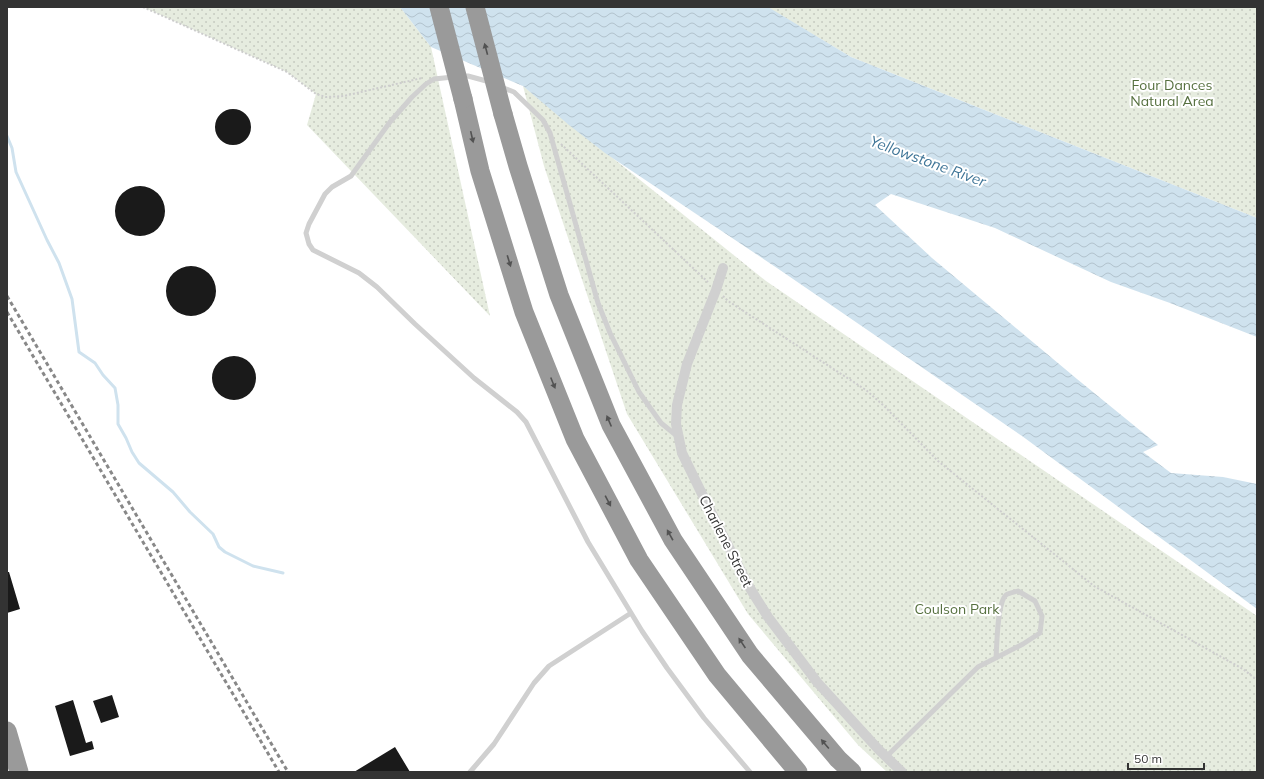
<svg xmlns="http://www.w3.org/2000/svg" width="1264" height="779" viewBox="0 0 1264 779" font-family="Mulish,sans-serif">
  <defs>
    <pattern id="park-dots" width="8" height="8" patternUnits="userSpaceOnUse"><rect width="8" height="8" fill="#e6ecdf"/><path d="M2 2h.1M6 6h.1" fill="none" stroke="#c6cbc0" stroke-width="1.8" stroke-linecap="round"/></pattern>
    <pattern id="water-waves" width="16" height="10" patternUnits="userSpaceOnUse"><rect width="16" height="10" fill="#cfe2ee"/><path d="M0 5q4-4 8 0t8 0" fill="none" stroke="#b2c2cd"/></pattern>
  </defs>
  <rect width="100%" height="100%" fill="#fff"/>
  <!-- park -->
  <path fill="url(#park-dots)" d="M143,7H400L431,47L490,316L307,125L316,94L287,72Z
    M767,7H1257V218L851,57Z
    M523,86L766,281L1257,616V772H887L858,745L748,614L627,414L544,166Z"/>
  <!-- water -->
  <path fill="url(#water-waves)" d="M400,7H768L851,57L1257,218V337L1170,303L1111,282L995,228L891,194L875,205L932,258L1077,379L1158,445L1143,452L1171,473L1223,477L1257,484V609L1022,436L777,268L605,153L569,125L523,86L431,47Z"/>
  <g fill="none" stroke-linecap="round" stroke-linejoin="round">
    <!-- stream -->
    <path stroke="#cfe2ee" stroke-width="3" d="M7,136L12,148L16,172L47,240L59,263L72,299L79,352L95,363L103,375L115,388L118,405V424L126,438L132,452L139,463L173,492L190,512L213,534L219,547L225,552L253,566L283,573"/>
  </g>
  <!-- building -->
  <path fill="#1a1a1a" d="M215 127a18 18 0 1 1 36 0a18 18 0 1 1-36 0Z
    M115 211a25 25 0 1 1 50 0a25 25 0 1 1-50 0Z
    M166 291a25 25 0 1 1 50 0a25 25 0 1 1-50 0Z
    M212 378a22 22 0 1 1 44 0a22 22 0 1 1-44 0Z
    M7,572H9L20,609L7,613Z
    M112,695L119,717L101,723L93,701Z
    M73,700L86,743L92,741L94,749L70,756L55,706Z
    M395,747L410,772H354Z"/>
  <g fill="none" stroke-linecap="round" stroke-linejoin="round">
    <!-- path -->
    <path stroke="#cdcdcd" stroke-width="2" stroke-dasharray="2 2" stroke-linecap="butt" d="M143,7L287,72L316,94L326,97L344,96L422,78
      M561,144L708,282
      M723,296L728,301L866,390L884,406L938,461L1094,586L1243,669L1257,680"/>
    <!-- lane -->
    <path stroke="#d0d0d0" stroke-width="5" d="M461,76H468L490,82
      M453,77L434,79L426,84L412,97L390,122L351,176L332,187L325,194L309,224L306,233L309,244L313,250L359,273L377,287L415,324L474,378L517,412L526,422L588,542L642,631L667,668L704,718L750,772
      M501,87L514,92L543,120L550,133L598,303L610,333L639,392L661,423L677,436
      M886,757L978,667L1023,644L1040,633L1042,616L1035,601L1018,591C1015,592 1009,593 1006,595C997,603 997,645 996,658
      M470,772L494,744L534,683L549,666L631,613"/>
    <!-- street -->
    <path stroke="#d0d0d0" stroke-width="10" d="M723,268L716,290L687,364L677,405L676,424L682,453L704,498L748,585L768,617L817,682L879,750L902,772"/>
    <!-- highway -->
    <path stroke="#9a9a9a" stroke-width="19" d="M463,99L480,171L524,312L575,439L639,560L717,675L798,772
      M503,114L518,166L559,295L611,425L673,540L750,655L838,759L852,772
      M7,731L19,772"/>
    <!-- rail -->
    <path stroke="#888" stroke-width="3" stroke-dasharray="4 3" stroke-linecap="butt" d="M7,296L288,772
      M7,312L279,772"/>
    <!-- highway-bridge -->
    <path stroke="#9a9a9a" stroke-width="19" d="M439,7L463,99
      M475,7L503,114"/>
  </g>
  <!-- one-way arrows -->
  <defs><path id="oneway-solid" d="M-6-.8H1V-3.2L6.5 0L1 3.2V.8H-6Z"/></defs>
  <g fill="#525252">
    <use href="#oneway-solid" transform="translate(486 49) rotate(-105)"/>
    <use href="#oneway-solid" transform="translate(472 137) rotate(77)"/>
    <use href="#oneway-solid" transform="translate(509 261) rotate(73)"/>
    <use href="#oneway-solid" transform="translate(553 383) rotate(68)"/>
    <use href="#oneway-solid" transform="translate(609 421) rotate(-113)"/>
    <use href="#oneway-solid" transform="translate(608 501) rotate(62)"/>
    <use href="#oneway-solid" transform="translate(670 535) rotate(-119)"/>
    <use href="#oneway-solid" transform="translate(742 643) rotate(-124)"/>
    <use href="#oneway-solid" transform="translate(825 744) rotate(-130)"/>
  </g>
  <g text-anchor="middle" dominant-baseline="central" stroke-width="4" stroke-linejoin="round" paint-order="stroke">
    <!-- park labels -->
    <g font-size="14" fill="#56703f" stroke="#fff">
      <text x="1172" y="85">Four Dances<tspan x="1172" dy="16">Natural Area</tspan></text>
      <text x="957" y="609">Coulson Park</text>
    </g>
    <!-- street labels -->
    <g font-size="14" fill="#333" stroke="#fff">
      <text transform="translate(726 541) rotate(63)">Charlene Street</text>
    </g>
    <!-- water labels -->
    <g font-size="15" font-style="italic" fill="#3f7597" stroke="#fff">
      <text transform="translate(928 161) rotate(20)">Yellowstone River</text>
    </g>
  </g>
  <!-- border -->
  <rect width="1264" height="779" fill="none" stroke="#333333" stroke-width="16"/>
  <!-- scale -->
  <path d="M1128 763v6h76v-6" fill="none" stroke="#333333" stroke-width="2"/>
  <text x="1134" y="763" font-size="12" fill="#333333" stroke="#ffffff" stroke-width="3" paint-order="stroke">50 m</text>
</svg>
